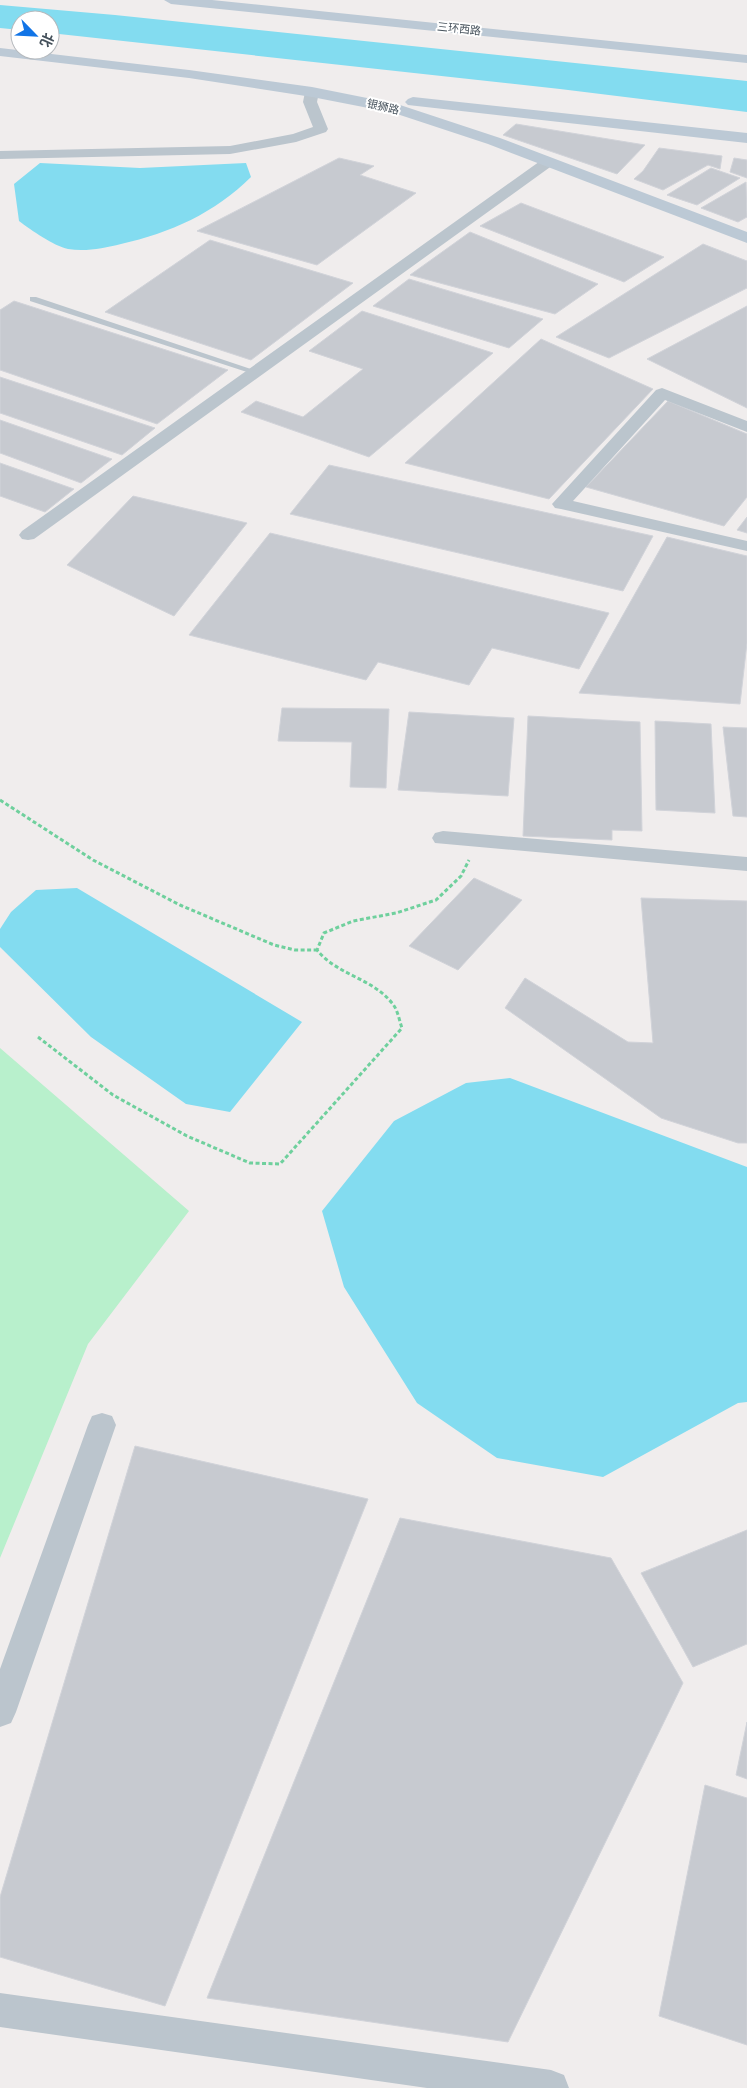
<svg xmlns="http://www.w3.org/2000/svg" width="747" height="2088" viewBox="0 0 747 2088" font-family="Raleway,'Noto Sans SC',sans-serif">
  <rect width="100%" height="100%" fill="#f0eded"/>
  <!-- green -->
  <path fill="#b8f0cc" d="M0,1048L189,1211L88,1344L0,1558Z"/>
  <!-- water -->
  <path fill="#83dcf0" d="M0,5L115,15L747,81V112L560,89L50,33V20H20V30L0,28Z
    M40,163L140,168L246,163L251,177C215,213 170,233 121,244C104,248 86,252 68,249C54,246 31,230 19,221L14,184Z
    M77,888L302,1022L230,1112L186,1104L91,1037L0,947V929L11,912L36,890Z
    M510,1078L747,1167V1402L738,1403L603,1477L497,1458L417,1403L344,1287L322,1211L394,1121L466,1083Z"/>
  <!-- building -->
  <path fill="#c7cad0" stroke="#d1d3d9" d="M516,124L645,145L617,174L503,135Z
    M659,148L722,156L720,169L708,165L663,190L634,179L643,171Z
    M339,158L374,166L360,175L416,193L317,265L197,231Z
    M734,158L747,160V178L730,172Z
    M711,168L740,178L697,205L667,195Z
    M746,182L747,217L738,222L701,208Z
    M521,203L664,257L624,282L480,226Z
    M470,232L598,284L555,314L410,275Z
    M210,240L353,283L251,360L105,312Z
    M703,244L747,261V288L609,358L556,337Z
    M409,279L543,319L509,348L373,306Z
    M14,301L228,370L157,424L0,370V310Z
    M747,306V408L647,359Z
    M362,311L493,353L369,457L241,412L256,401L303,417L363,369L309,351Z
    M541,339L653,389L549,499L405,463Z
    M0,377L155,428L122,455L0,413Z
    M668,401L747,434V497L724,526L586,487Z
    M0,420L112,459L81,483L0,453Z
    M0,463L74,489L45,512L0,496Z
    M329,465L653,536L623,591L290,514Z
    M133,496L247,523L174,616L67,565Z
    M747,517V533L737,530Z
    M270,533L609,613L579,669L492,648L469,685L378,662L366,680L189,635Z
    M667,537L747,556V643L740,704L579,693Z
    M282,708L389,709L386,788L350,787L352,742L278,741Z
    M409,712L514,718L508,796L398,790Z
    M528,716L640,722L642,831L612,830V840L523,836Z
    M655,721L711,724L715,813L656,810Z
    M723,727L747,728V817L733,816Z
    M474,878L522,900L458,970L409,946Z
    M641,898L747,901V1143H738L661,1118L505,1008L525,978L628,1042L653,1043Z
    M135,1446L368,1499L165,2006L0,1957V1897Z
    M400,1518L611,1558L683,1683L508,2042L207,1998Z
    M747,1530V1644L693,1667L641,1573Z
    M747,1722V1779L736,1775Z
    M705,1785L747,1798V2045L659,2016Z"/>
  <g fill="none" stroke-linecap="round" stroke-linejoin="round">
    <!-- path -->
    <path stroke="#6fd09d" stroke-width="3" stroke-dasharray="4 2.5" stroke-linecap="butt" d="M0,800L93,860L180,905L274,945L295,950H317
      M38,1037L113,1095L187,1136L250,1163L280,1164L402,1028C399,1020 398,1010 392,1003C372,978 337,975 317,950L324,933L353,921L396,913L436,900L461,876L469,860"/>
    <!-- lane -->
    <path fill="#bbc5cd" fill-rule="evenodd" d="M30,297H36L260,372L253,374L30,301Z"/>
    <!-- street -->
    <path fill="#bbc5cd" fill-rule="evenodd" d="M312,88L319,92L317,102L328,129L326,132L296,142L230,154L0,159V151L230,146L293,134L313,127L303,102L305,92Z
      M548,158L555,162L553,165L34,539L28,540L22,539L19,535L22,531L543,159Z
      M662,388L747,421V432L665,400L573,501L747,541V551L561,509L555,508L552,504L656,390Z
      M443,831L747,857V871L435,843L432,838L435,833Z
      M102,1413L112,1416L116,1425L16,1712L11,1723L0,1727V1669L88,1425L92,1416Z
      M0,1993L551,2070L564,2075L569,2088H427L0,2027Z"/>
    <!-- secondary -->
    <path fill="#bcc9d5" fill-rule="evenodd" d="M164,0H212L747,55V63L171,4Z
      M0,48L189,70L312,87L397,104L500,138L747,232V243L488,144L394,113L312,97L189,78L0,56Z
      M413,97L747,133V143L408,105L405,102L408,99Z"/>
  </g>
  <g text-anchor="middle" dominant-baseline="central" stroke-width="4" stroke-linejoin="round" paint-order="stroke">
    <!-- far-street labels -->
    <g font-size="11" fill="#45515b" stroke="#fff">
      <text transform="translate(459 29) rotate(6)">三环西路</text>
      <text transform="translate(383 107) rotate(13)">银狮路</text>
    </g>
  </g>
  <!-- north arrow -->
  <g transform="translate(35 35) rotate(114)"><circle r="24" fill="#ffffff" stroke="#b5b9bd"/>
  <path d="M0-4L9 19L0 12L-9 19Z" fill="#1174e6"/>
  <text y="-8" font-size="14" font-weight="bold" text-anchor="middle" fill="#45515b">北</text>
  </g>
</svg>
